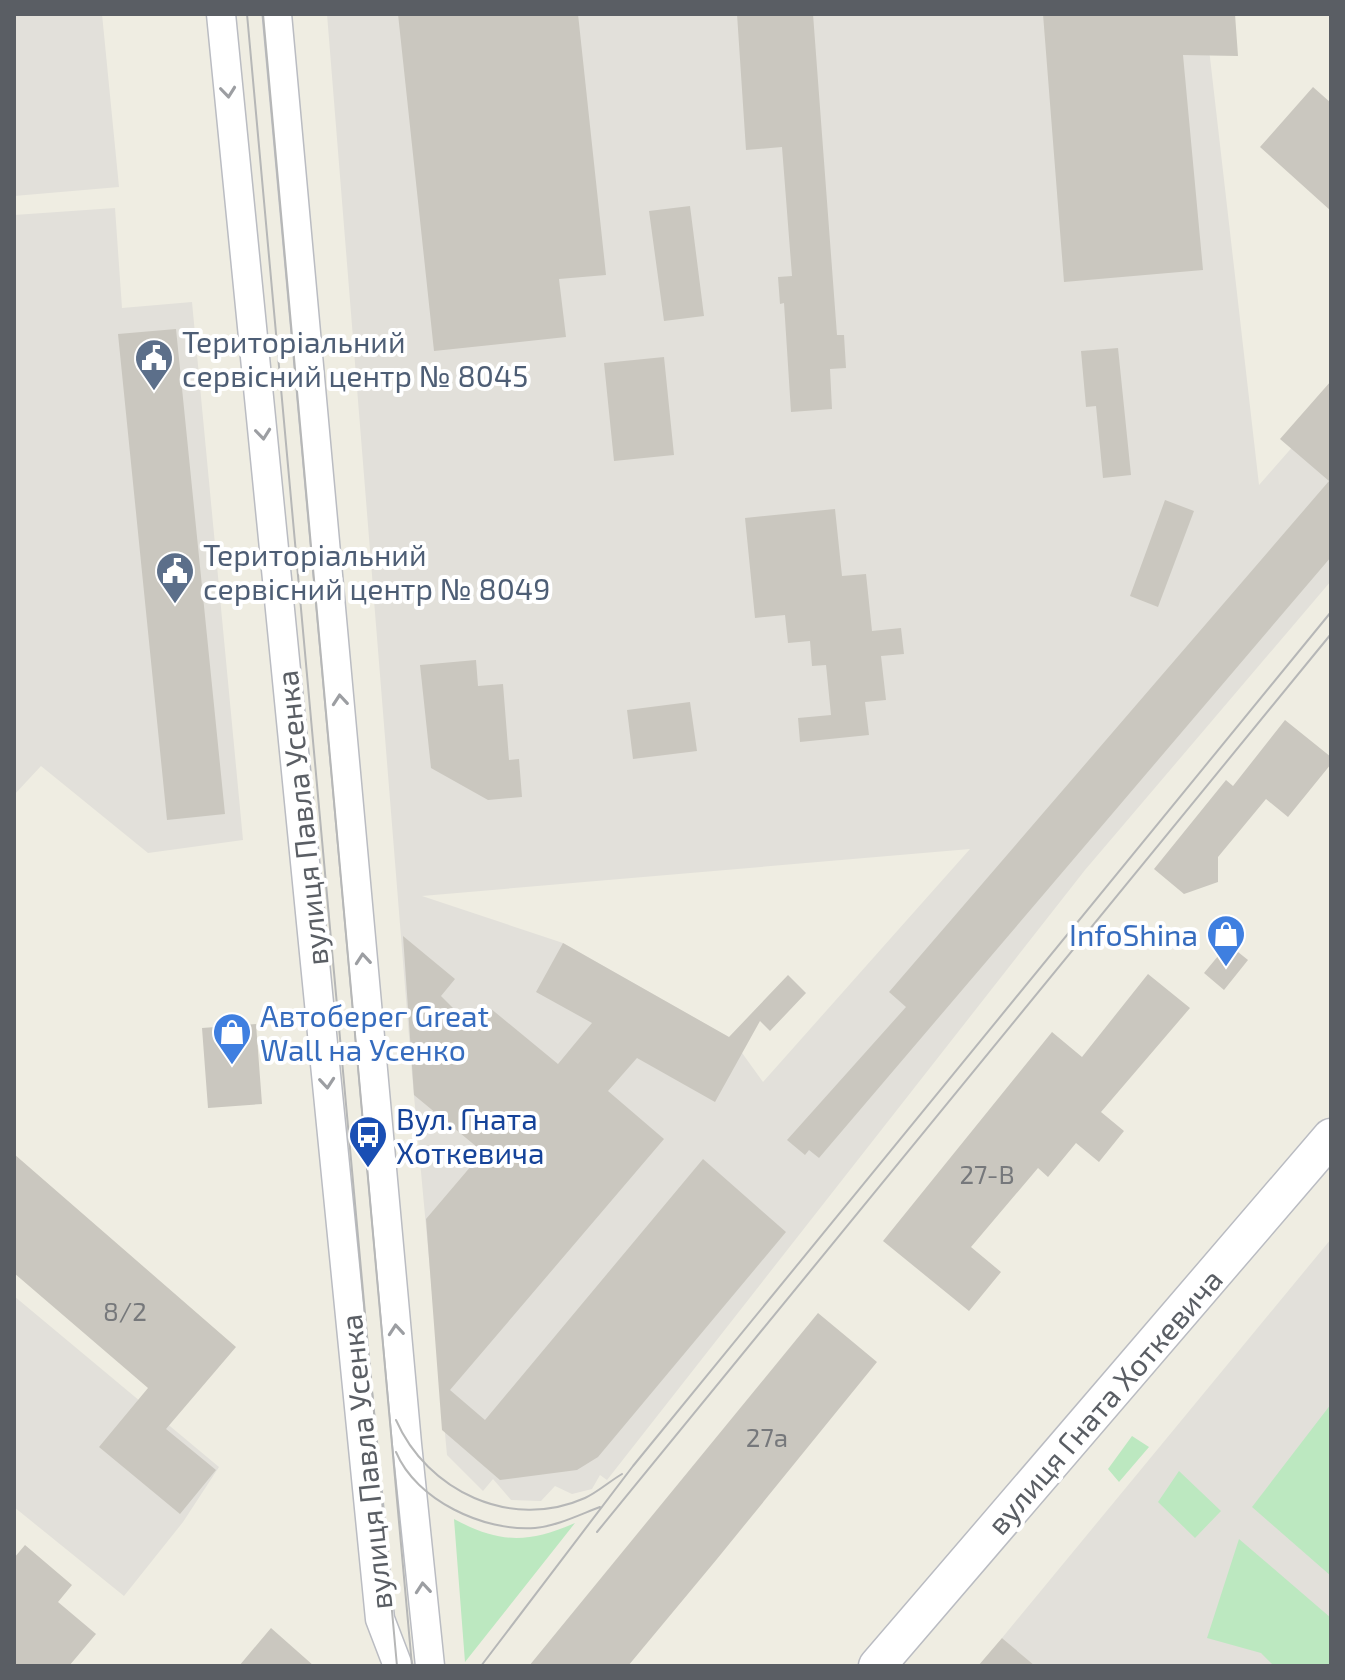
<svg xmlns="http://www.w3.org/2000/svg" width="1345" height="1680" viewBox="0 0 1345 1680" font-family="'Exo 2',sans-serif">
  <rect width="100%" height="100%" fill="#efede2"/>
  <!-- industrial -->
  <path fill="#e2e0da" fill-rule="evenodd" d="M14,14H102L119,187L14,196Z
    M327,14H1205L1259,485L1331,403V581L1085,870L607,1480L600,1475L592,1489L572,1494L555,1486L541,1501L511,1500L493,1479L483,1491L447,1455L412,1074ZM970,849L763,1082L732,1039L563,943L422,896Z
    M115,208L122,308L192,302L243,840L148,853L41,766L14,795V215Z
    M1331,1239V1666H1034L1002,1638Z
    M14,1296L219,1467L183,1522L124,1596L14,1507Z"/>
  <!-- green -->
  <path fill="#bce8c0" d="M1331,1404V1576L1252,1507Z
    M1132,1436L1149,1447L1119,1482L1108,1469Z
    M1179,1471L1221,1511L1195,1538L1158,1502Z
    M454,1519C499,1543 527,1544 575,1523L465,1662Z
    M1239,1539L1331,1618V1666H1274L1261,1653L1207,1638Z"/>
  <!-- building -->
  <path fill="#cac7bf" d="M398,14H578L606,275L559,279L566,337L434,351Z
    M737,14H813L837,335H844L846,368L830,369L832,409L791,412L784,303L780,304L778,277L792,276L782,147L746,150Z
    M1043,14H1235L1238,56L1183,55L1203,270L1064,282Z
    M1313,87L1331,103V211L1260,147Z
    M690,206L704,316L664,321L649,211Z
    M176,329L225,814L167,820L118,334Z
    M1118,348L1131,475L1103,478L1096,406L1086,407L1081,351Z
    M664,357L674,455L614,461L604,363Z
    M1331,381V557L819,1158L809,1150L805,1155L787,1140L906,1007L889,992L1329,481L1280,439Z
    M1165,500L1194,511L1158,607L1130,596Z
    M835,509L842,576L866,574L872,631L901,628L904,654L881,656L886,700L865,702L869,735L800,742L798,718L831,715L826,665L812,666L810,641L788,643L785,615L755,618L745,518Z
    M476,660L478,686L503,684L509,760L519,759L522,797L488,800L431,768L420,665Z
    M690,702L697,751L633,759L627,710Z
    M1285,720L1331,757V764L1288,817L1266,799L1218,857V882L1184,894L1154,869L1226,780L1233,786Z
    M403,936L455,979L441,996L474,1029L490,1008L558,1064L592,1023L536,992L563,943L729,1037L788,975L806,993L770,1031L760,1021L715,1102L637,1058L608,1091L664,1139L450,1390L485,1420L703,1159L786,1232L598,1457L577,1470L500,1480L442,1430L426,1219L483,1152L414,1095Z
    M1228,944L1248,960L1224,990L1204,973Z
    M1148,974L1190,1008L1101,1112L1124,1131L1099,1162L1076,1143L1048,1177L1038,1168L971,1247L1001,1272L969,1311L883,1241L1052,1032L1082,1057Z
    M256,1024L262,1104L208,1108L202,1028Z
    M14,1154L236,1347L166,1429L216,1470L180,1514L99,1447L148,1388L14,1273Z
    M818,1313L877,1362L717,1559L628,1666H529Z
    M25,1545L72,1585L58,1602L96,1634L69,1666H14V1558Z
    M271,1628L314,1666H239Z
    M1002,1638L1035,1666H978Z"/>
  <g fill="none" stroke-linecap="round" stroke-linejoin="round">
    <!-- minor casing -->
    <g stroke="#babcc2" stroke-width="31">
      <path id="minor" d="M221,14L380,1619L398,1666
        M277,14L407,1444L430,1666"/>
    </g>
    <!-- tertiary casing -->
    <g stroke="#babcc2" stroke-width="39">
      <path id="tertiary" d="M877,1666L1331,1137"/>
    </g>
    <!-- minor -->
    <use href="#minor" stroke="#fff" stroke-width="28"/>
    <!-- tertiary -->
    <use href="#tertiary" stroke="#fff" stroke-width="36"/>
    <!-- tram -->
    <path stroke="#b6b7b7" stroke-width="2" d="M247,14L397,1666
      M263,14L412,1666
      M396,1420C427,1491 511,1531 585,1498C598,1492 610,1481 622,1474
      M396,1452C416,1500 484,1532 535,1528C557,1526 579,1515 600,1507
      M597,1532L1331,634
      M481,1666L633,1466L1331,612"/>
  </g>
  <!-- one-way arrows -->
  <defs><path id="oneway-chevron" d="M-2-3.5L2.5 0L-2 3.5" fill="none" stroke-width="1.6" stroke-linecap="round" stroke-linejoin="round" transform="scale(2)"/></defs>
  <g stroke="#9c9ea2">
    <use href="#oneway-chevron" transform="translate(228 92) rotate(84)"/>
    <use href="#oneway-chevron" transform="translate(263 434) rotate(84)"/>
    <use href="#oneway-chevron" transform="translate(340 700) rotate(-95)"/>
    <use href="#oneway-chevron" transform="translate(363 959) rotate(-95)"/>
    <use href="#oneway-chevron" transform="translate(327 1083) rotate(85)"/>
    <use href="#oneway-chevron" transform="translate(396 1330) rotate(-95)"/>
    <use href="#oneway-chevron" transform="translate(423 1588) rotate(-95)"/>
  </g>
  <!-- icons -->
  <defs>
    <g id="civic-pin" transform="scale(2)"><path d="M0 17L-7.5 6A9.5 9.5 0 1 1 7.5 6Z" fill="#5c6f8a" stroke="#fff"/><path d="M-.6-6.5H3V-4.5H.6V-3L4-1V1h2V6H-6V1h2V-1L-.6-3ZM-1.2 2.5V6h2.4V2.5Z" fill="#fff"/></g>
    <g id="shop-pin" transform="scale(2)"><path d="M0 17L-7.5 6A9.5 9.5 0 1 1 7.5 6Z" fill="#3f7fe0" stroke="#fff"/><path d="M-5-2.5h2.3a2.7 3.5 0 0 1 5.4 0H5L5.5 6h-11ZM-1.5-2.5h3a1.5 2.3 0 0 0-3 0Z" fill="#fff"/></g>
    <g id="bus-pin" transform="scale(2)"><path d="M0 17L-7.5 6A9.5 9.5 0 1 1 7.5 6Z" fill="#1a4fb4" stroke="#fff"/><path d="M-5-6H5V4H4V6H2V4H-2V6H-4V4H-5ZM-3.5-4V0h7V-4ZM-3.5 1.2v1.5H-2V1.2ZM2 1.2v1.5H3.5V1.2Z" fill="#fff"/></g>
  </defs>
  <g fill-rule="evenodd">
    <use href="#civic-pin" x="154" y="358"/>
    <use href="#civic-pin" x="175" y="571"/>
    <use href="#shop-pin" x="1226" y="934"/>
    <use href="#shop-pin" x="232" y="1032"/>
    <use href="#bus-pin" x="368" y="1135"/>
  </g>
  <g text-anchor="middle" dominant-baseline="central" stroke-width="8" stroke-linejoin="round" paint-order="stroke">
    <!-- number labels -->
    <g font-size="26" fill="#76787b">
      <text x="987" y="1173">27-В</text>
      <text x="125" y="1310">8/2</text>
      <text x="767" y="1436">27а</text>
    </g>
    <!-- service labels -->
    <g font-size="30" fill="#4e5e75" stroke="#fff" text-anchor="start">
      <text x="182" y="341">Територіальний<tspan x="182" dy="34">сервісний центр № 8045</tspan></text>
      <text x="203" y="554">Територіальний<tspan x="203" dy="34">сервісний центр № 8049</tspan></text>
    </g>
    <!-- street labels -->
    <g font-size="30" fill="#5a5e64" stroke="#fff">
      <text transform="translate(301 818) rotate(-96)">вулиця Павла Усенка</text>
      <text transform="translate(1104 1401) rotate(-49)">вулиця Гната Хоткевича</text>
      <text transform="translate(365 1462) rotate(-96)">вулиця Павла Усенка</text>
    </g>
    <!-- shop labels -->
    <g font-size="30" fill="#366cbe" stroke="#fff" text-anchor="end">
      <text x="1198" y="934">InfoShina</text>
      <text x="260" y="1015" text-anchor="start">Автоберег Great<tspan x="260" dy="34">Wall на Усенко</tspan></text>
    </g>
    <!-- transit labels -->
    <g font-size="30" fill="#164399" stroke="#fff" text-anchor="start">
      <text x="396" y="1118">Вул. Гната<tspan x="396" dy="34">Хоткевича</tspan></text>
    </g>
  </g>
  <!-- border -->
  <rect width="1345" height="1680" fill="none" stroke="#5a5e64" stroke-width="32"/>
</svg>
